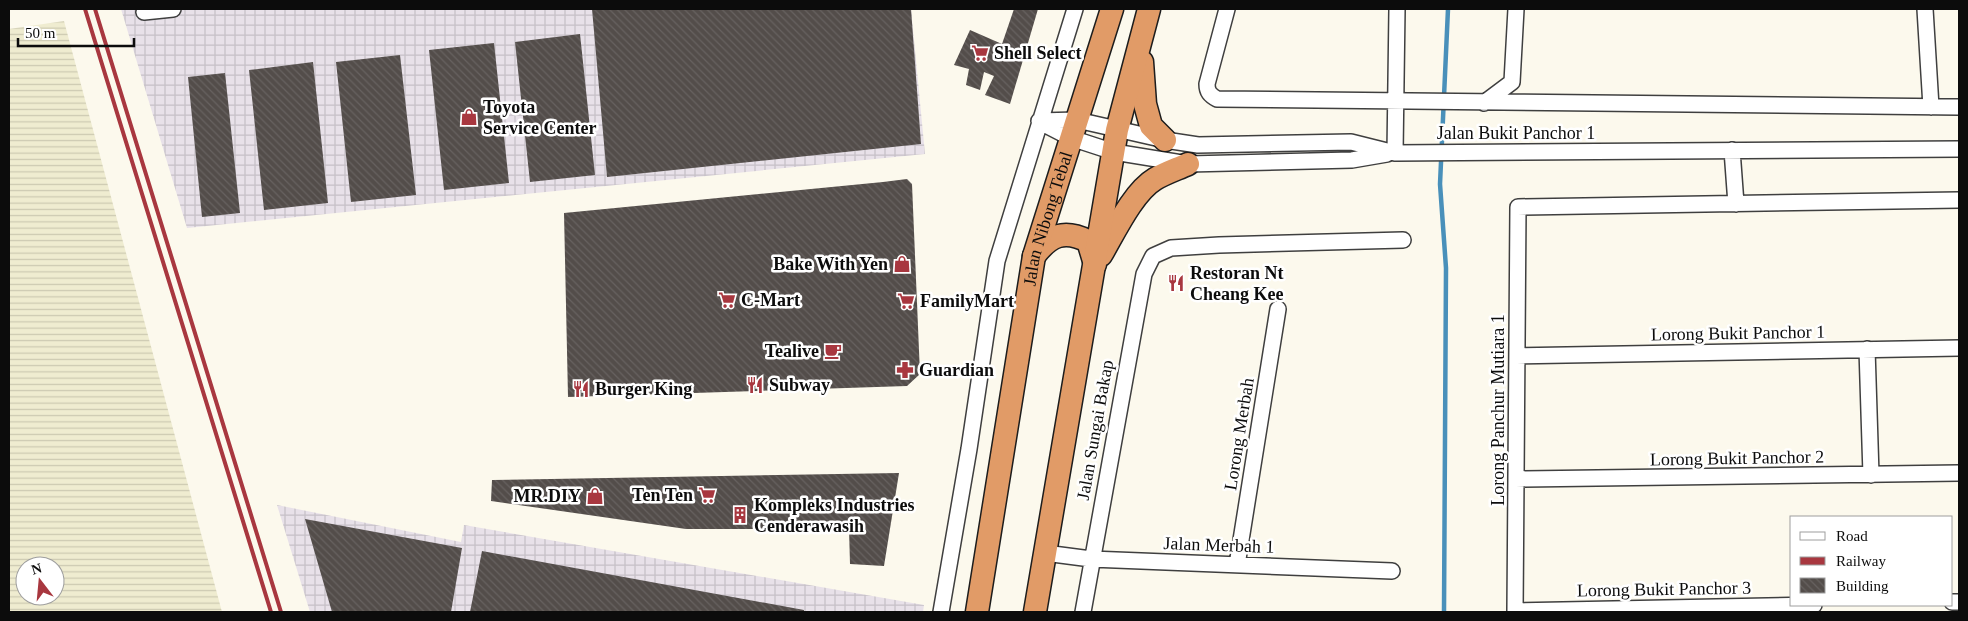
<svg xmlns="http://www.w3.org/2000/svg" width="1968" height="621" viewBox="0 0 1968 621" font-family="Georgia,serif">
  <defs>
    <pattern id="industrial-grid" width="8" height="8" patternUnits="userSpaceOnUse" patternTransform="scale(1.25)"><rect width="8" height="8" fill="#e8e1e9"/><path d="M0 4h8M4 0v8" fill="none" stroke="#c6c0c7"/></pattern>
    <pattern id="farmland-rules" width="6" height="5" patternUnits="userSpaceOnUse" patternTransform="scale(1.25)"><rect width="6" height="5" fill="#efecd0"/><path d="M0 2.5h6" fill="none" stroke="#ccc9b1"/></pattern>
    <pattern id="building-back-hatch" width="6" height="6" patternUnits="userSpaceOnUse" patternTransform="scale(1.25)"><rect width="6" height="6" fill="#534d4a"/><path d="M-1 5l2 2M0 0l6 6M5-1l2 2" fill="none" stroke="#676260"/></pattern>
  </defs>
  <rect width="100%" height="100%" fill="#fcf9ed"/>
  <!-- industrial -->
  <path fill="url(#industrial-grid)" d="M121,9H911L925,154L187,228Z
    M277,505L461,542L464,525L924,605L923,612H310Z"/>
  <!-- farmland -->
  <path fill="url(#farmland-rules)" fill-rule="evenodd" d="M64,21L222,612H9V29ZM25,566H55V596H25Z"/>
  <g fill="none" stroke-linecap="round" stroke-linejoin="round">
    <!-- stream -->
    <path stroke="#4990ba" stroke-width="4.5" d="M1444,612L1446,268L1440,184L1448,9"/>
  </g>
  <!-- building -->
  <path fill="url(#building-back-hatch)" d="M592,9H911L921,144L607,177Z
    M1014,9H1038L1010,104L985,95L994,76L984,72L980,90L966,85L969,69L954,65L970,30L1002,44Z
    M580,34L595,175L530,182L515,42Z
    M494,43L509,183L444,190L429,50Z
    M400,55L416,195L351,202L336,62Z
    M313,62L328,203L264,210L249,70Z
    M225,73L240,213L202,217L188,77Z
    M907,179L912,184L920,374L907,386L568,397L564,213L883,182Z
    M899,473L884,566L850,564L849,529H686L491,501L492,480Z
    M305,519L462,548L451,612H332Z
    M482,551L804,610V612H470Z"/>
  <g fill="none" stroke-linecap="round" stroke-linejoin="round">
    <!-- minor casing -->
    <g stroke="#3f3f3f" stroke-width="18">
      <path id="minor" d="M1227,9L1207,84C1207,92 1210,95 1217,99L1959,107
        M1925,9L1931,107
        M144,12L173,9
        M1484,103L1512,82L1516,9
        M1039,121L1077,120L1165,140L1198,145L1351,142L1395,153L1959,149
        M1040,122L1071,138L1114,152L1188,164L1352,160L1387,154
        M1732,150L1736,204
        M1395,153L1397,9
        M1867,349L1871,475
        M1517,356L1959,348
        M1516,479L1959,473
        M1045,553L1091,559L1392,571
        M1237,565L1278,309
        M1952,602H1959
        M1515,611L1814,605
        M941,612L969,449L997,261L1075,9
        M1083,612L1144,274L1153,256L1171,248L1219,245L1403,240
        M1515,612L1518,207L1959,200"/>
    </g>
    <!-- highway casing -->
    <g stroke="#1d1d1d" stroke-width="25">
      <g id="highway">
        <path d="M1142,62L1145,104L1151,126L1165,140"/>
        <path d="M1101,255C1114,233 1133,192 1155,179C1165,173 1177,169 1188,164"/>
        <path d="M1034,256C1050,235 1064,229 1088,241L1095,264"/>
        <path id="s1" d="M977,612L1034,256L1112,9"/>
        <path d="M1035,612L1117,130L1149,9"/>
      </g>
    </g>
    <!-- minor -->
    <use href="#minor" stroke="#fff" stroke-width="15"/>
    <!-- highway -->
    <use href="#highway" stroke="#e19b67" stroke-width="22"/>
    <!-- rail -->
    <path stroke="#a8373f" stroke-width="4" d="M85,9L271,612
      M95,9L281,612"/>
  </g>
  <!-- icons -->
  <defs>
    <g id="supermarket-bare" transform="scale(1.35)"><path d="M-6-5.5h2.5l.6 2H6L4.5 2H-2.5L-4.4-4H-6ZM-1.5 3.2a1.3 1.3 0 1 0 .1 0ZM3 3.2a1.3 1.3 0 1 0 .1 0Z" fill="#a8373f" stroke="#fff" stroke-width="2.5" paint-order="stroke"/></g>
    <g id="shop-bare" transform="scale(1.35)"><path d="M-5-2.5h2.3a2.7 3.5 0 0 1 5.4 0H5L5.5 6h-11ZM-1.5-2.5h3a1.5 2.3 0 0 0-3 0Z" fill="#a8373f" stroke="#fff" stroke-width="2.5" paint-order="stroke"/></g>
    <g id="restaurant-bare" transform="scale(1.35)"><path d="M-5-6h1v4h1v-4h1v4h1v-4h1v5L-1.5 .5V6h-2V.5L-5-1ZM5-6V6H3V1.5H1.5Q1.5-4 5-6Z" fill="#a8373f" stroke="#fff" stroke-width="2.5" paint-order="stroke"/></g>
    <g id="cafe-bare" transform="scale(1.35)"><path d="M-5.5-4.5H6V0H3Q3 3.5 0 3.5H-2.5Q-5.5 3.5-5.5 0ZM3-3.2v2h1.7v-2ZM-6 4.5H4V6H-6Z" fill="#a8373f" stroke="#fff" stroke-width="2.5" paint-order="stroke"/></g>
    <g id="pharmacy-bare" transform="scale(1.35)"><path d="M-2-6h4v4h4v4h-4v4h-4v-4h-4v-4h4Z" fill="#a8373f" stroke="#fff" stroke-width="2.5" paint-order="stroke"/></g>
    <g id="building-bare" transform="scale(1.35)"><path d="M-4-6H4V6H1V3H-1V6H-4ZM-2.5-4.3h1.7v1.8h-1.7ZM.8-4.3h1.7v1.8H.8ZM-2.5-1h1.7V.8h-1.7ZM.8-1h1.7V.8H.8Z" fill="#a8373f" stroke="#fff" stroke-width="2.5" paint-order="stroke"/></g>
  </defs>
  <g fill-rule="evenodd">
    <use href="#supermarket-bare" x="980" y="53"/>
    <use href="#shop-bare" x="469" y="117"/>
    <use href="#shop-bare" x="902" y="264"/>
    <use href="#restaurant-bare" x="1176" y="283"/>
    <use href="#supermarket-bare" x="727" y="300"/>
    <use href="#supermarket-bare" x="906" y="301"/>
    <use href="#cafe-bare" x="833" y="351"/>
    <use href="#pharmacy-bare" x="905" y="370"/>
    <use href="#restaurant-bare" x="755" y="385"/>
    <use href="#restaurant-bare" x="581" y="389"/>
    <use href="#supermarket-bare" x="707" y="495"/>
    <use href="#shop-bare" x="595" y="496"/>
    <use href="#building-bare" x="740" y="515"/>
  </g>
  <g text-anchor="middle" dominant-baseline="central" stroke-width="5" stroke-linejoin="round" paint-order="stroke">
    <!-- poi labels -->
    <g font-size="18" font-weight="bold" fill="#0c0c0c" stroke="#fff" text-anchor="start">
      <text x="994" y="53">Shell Select</text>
      <text x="483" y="107">Toyota<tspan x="483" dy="21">Service Center</tspan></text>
      <text x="888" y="264" text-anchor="end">Bake With Yen</text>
      <text x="1190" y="273">Restoran Nt<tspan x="1190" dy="21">Cheang Kee</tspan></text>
      <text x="741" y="300">C-Mart</text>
      <text x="920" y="301">FamilyMart</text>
      <text x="819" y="351" text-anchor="end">Tealive</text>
      <text x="919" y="370">Guardian</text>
      <text x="769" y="385">Subway</text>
      <text x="595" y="389">Burger King</text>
      <text x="693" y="495" text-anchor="end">Ten Ten</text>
      <text x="581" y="496" text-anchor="end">MR.DIY</text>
      <text x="754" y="505">Kompleks Industries<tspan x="754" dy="21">Cenderawasih</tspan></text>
    </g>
    <!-- street labels -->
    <g font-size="18" fill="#0c0c0c" stroke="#fff">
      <text x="1516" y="133">Jalan Bukit Panchor 1</text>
      <text stroke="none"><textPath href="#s1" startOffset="400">Jalan Nibong Tebal</textPath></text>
      <text transform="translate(1738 333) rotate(-1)">Lorong Bukit Panchor 1</text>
      <text transform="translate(1498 410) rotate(-90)">Lorong Panchur Mutiara 1</text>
      <text transform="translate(1095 430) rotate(-80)">Jalan Sungai Bakap</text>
      <text transform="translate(1239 434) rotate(-81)">Lorong Merbah</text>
      <text transform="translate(1737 458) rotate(-1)">Lorong Bukit Panchor 2</text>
      <text transform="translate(1219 545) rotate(2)">Jalan Merbah 1</text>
      <text transform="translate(1664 589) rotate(-1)">Lorong Bukit Panchor 3</text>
    </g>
  </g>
  <!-- border -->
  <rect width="1968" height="621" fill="none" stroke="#0c0c0c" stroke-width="20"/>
  <!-- legend -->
  <rect x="1790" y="516" width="162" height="90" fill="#ffffff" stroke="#9e9e9e"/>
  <rect x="1800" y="532" width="25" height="8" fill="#ffffff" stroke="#9e9e9e"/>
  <text x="1836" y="541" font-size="15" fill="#0c0c0c">Road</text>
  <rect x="1800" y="557" width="25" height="8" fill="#a8373f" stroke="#9e9e9e"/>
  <text x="1836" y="566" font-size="15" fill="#0c0c0c">Railway</text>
  <rect x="1800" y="578" width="25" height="15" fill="url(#building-back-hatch)" stroke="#9e9e9e"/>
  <text x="1836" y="591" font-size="15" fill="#0c0c0c">Building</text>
  <!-- north arrow -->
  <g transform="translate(40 581) rotate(344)"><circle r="24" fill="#ffffff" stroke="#9e9e9e"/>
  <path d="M0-4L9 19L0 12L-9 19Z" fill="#a8373f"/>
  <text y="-8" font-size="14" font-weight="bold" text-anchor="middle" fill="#0c0c0c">N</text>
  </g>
  <!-- scale -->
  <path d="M18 38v8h116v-8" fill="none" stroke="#0c0c0c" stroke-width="2.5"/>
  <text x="25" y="38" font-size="15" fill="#0c0c0c" stroke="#ffffff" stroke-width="4" paint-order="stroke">50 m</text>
</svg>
